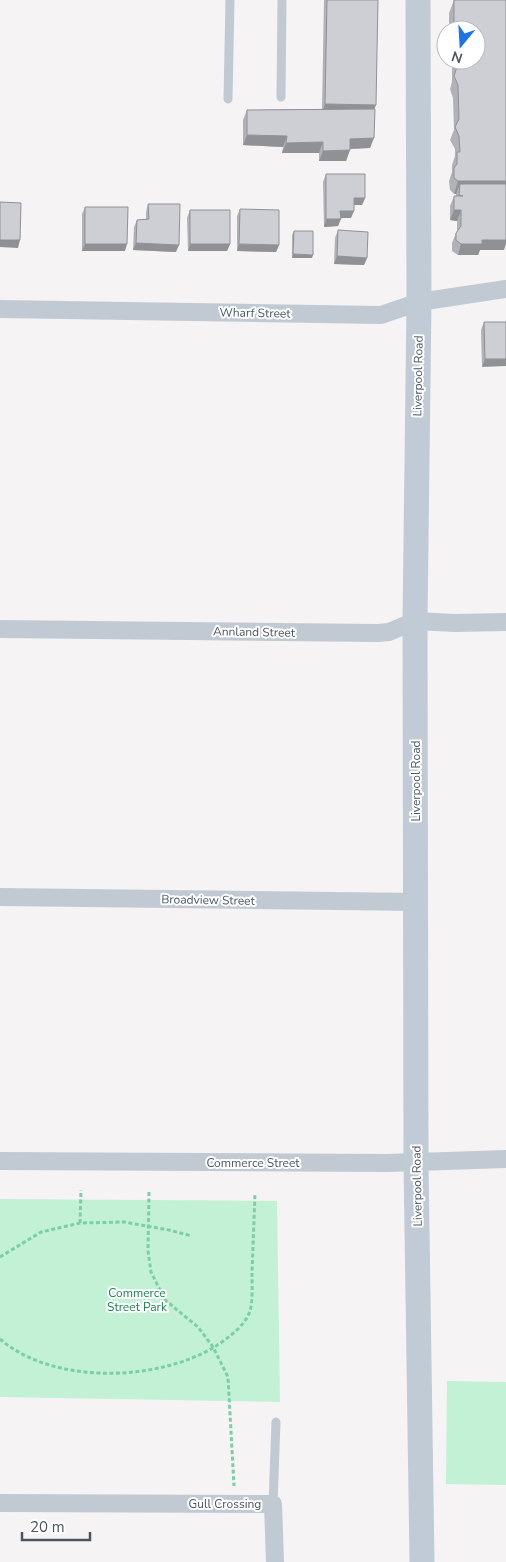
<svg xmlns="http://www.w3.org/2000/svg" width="506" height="1562" viewBox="0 0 506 1562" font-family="'Nunito Sans',sans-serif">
  <rect width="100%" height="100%" fill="#f5f3f3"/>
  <!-- green -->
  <path fill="#c3f1d5" d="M0,1199L277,1201L280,1402L0,1397Z
    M447,1381L506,1382V1485L446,1484Z"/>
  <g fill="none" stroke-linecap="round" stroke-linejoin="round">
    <!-- path -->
    <path stroke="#7ad0a6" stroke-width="3" stroke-dasharray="4 2.5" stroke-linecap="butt" d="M149,1192L148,1251L151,1272L165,1300L198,1327L213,1347L228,1377L234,1486
      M80,1223L81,1190
      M0,1257L41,1232L80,1223L124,1222L169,1230L192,1236
      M0,1339C53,1385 158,1382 216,1346C228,1338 245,1326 250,1311C253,1300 252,1285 252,1273C253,1246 254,1220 255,1193"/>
    <!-- lane -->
    <path stroke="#c1cad2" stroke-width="9" d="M281,97L282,0
      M228,99L230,0
      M273,1504L276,1422"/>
    <!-- street -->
    <path stroke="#c1cad2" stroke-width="18" d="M0,309L381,315L419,302L506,289
      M0,629L378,633L389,632L415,621L455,623L506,622
      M0,897L417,902
      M0,1161L387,1163L506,1159
      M0,1503L273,1504L275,1562"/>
    <!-- secondary -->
    <path stroke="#c1cbd6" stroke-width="25" d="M418,0L419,302L415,621L416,1163L422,1562"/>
  </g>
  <!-- wall -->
  <path fill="#b0b2b7" d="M324,0H378L374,109L370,148L350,149L346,161H319V153H282L283,147L243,145V120L247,110L322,109Z
    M454,0H506L504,250H480L478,255H458L452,251V243L456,233L457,231V221L450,220V206L454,196H456V194H454L450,190L449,181L452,172V165L455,156V149L450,140L454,130L453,98L450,89L452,82V67L447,62V60H476V30H449V13Z
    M326,174L365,198L362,205H354L351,218H341L338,226L324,227L323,182Z
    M148,204L176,252L133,250L134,227L137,220L146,219V212Z
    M85,207L125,251H82V214Z
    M240,209L279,245L276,252L237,251V216Z
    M190,210L230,244L227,251H188L187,218Z
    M338,230L367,258L364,265L334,264L335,238Z
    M294,231L312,258H292V235Z
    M484,322H506L482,367L481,330Z"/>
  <!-- shaded-wall -->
  <path fill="#909195" d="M325,104L376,105L372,115L322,114Z
    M247,135L287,136L283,147L243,145Z
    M374,138L370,148L347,149L350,139Z
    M323,142L319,153H282L286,143Z
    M350,150L346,161H319L323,151Z
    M458,181H506V188L460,184L456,194H454Z
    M354,198H365L362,205H351Z
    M454,210H461L457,221L450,220Z
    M340,211H354L351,218H338Z
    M326,219H341L338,226L324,227Z
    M0,240H20L18,248L0,247Z
    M482,240H506V244L504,250H480L478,255H458L461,244Z
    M136,243L179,245L176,252L133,250Z
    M85,244H127L125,251H82Z
    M190,244H230L227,251H188Z
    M239,244L279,245L276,252L237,251Z
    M293,254L313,255L312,258H292Z
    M337,256L367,258L364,265L334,264Z
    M485,359H506V366L482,367Z"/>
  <!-- building -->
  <path fill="#cdcfd5" stroke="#909195" d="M327,0H378L376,105L325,104Z
    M454,0H506V181H458L454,178V168L457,164V152H460L459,136L455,127L459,119L458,85L454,76L456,70L457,60H476V30H454Z
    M375,109L374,138L350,139V150L323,151V142L286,143L287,136L247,135V110Z
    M326,174H365V198H354V211H340L341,219H326Z
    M460,184H506V240H482V244H461L456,240V233L461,226V210H454V196H463L459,195Z
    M0,202L21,203L20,240H0Z
    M148,204H180L179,245L136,243L137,220L149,219Z
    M85,207H128L127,244H85Z
    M240,209L279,210V245L239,244Z
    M190,210H230V244H190Z
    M338,230L368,232L367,258L337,256Z
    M294,231H313V255L293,254Z
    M484,322H506V359H485Z"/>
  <g text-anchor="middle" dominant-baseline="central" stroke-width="4" stroke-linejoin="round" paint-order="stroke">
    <!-- street labels -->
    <g font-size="12" fill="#4a5661" stroke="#fff">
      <text transform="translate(255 313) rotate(1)">Wharf Street</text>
      <text transform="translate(418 376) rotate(-89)">Liverpool Road</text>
      <text transform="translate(254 632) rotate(1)">Annland Street</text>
      <text transform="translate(416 781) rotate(-90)">Liverpool Road</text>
      <text transform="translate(208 900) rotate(1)">Broadview Street</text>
      <text x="253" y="1163">Commerce Street</text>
      <text transform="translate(417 1186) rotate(-91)">Liverpool Road</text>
      <text x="225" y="1504">Gull Crossing</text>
    </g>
    <!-- park labels -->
    <g font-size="12" fill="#17864f" stroke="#fff">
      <text x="137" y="1293">Commerce<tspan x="137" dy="14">Street Park</tspan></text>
    </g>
  </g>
  <!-- north arrow -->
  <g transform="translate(461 45) rotate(198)"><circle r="24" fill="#ffffff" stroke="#b7bbc0"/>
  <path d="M0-4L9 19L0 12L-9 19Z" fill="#1a73e8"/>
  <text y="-8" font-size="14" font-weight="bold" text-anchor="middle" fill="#4a5661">N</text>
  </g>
  <!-- scale -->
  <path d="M22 1532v8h68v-8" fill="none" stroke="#4a5661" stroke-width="2.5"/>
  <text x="30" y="1532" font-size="15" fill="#4a5661" stroke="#ffffff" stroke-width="4" paint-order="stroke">20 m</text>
</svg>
